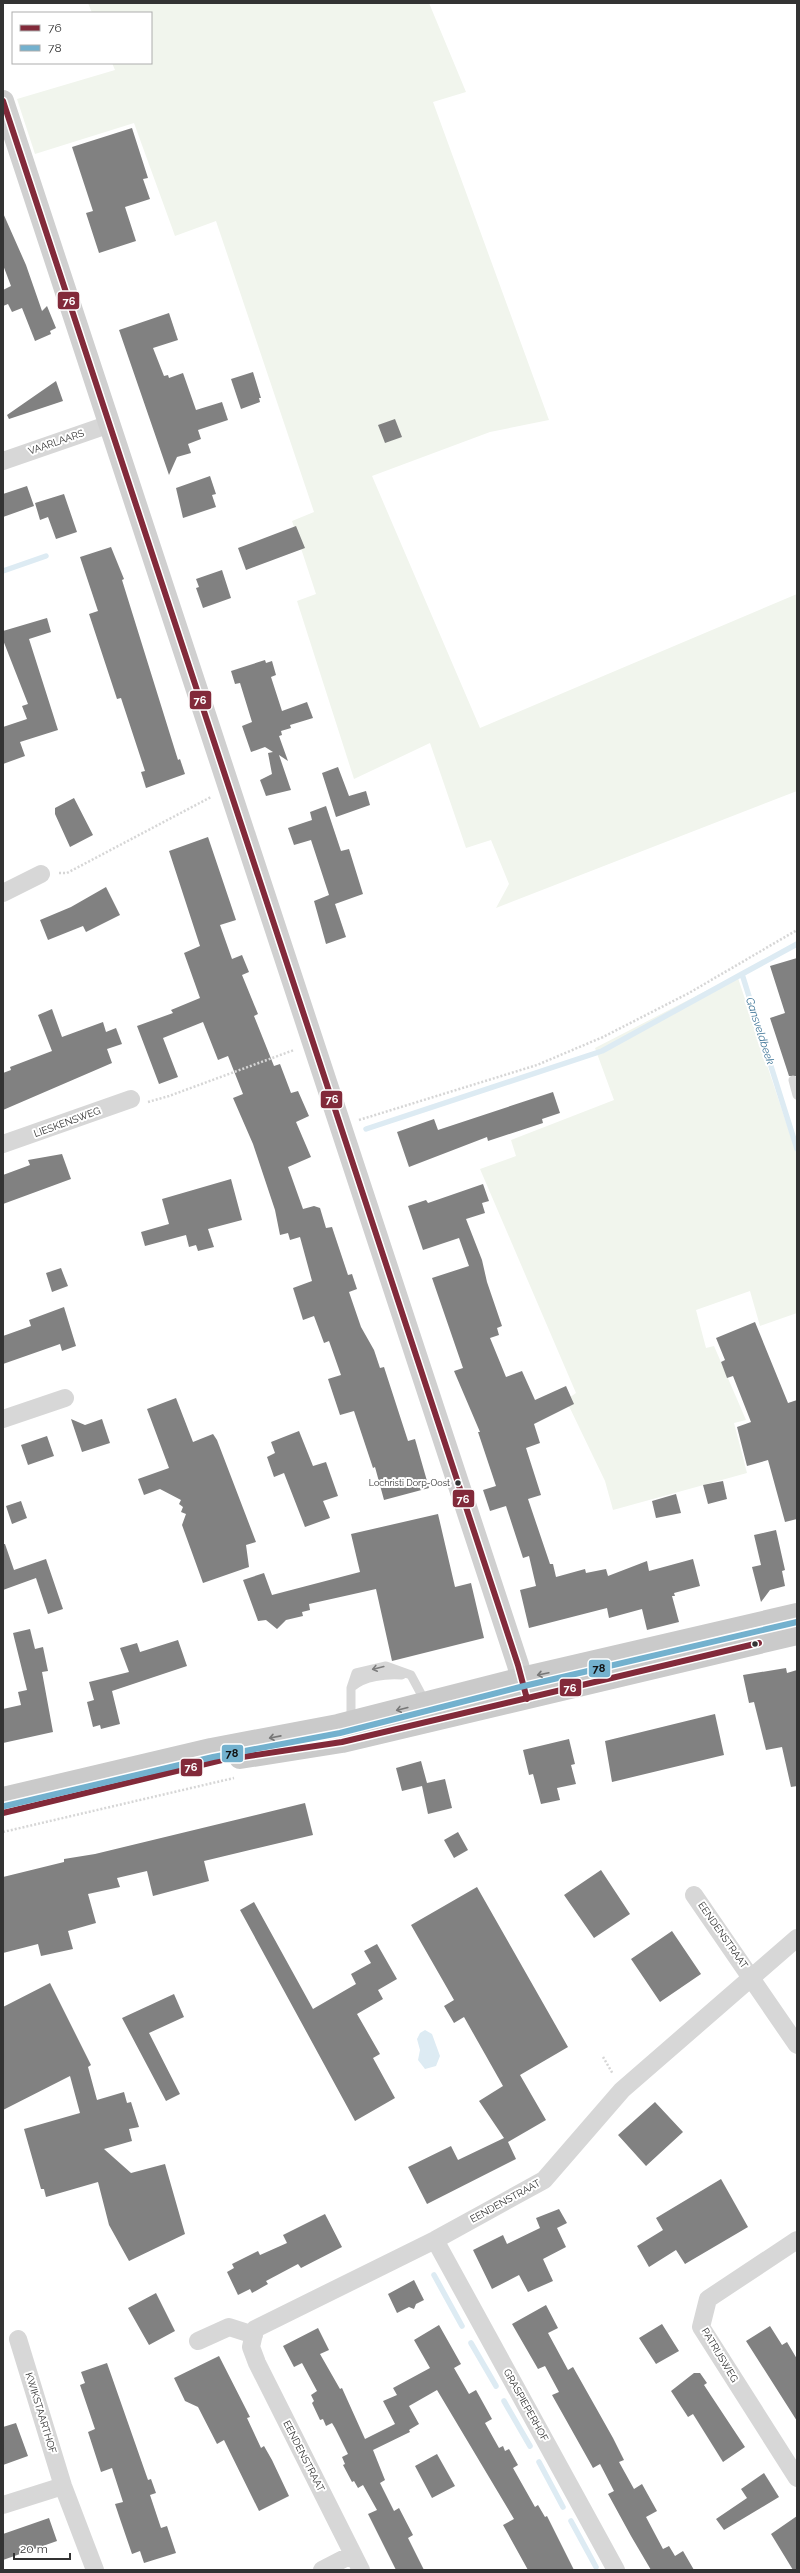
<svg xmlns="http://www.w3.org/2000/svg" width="800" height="2573" viewBox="0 0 800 2573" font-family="Raleway,sans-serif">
  <rect width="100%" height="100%" fill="#fff"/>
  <!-- green -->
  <path fill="#f1f5ed" d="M88,3H429L466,92L433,102L549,420L490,432L372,476L480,728L797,594V791L496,908L509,884L491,840L466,848L430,743L354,779L297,601L316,594L292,521L314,512L216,221L175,236L134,123L35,154L17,99L115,70L112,63H151V13H92Z
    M737,975L797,1155V1313L760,1326L750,1291L696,1310L706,1348L714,1346L746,1420L734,1423L747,1473L613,1510L605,1481L566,1400L576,1393L480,1169L516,1156L511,1140L614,1100L595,1048Z"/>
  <!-- water -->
  <path fill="#ddebf3" d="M425,2030L432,2034L440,2056L436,2066L425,2069L418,2060L420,2050L417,2039L420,2033Z"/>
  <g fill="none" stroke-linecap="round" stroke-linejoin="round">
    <!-- stream -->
    <path stroke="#ddebf3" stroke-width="5.5" d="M3,571L46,556
      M797,944L742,974L797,1149
      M366,1129L602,1051L742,974
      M434,2275L462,2326
      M471,2343L496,2386
      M504,2401L530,2446
      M539,2462L563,2507
      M571,2521L596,2567"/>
  </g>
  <!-- building -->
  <path fill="#818181" d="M132,128L148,178L143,179L150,199L125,207L136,241L99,253L86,213L93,211L72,147Z
    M3,213L26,265L42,311L47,306L56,328L50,331L51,334L35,341L22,308L12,312L8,304L3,306V290L11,286L3,265Z
    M169,313L178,340L153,348L164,376L168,375L169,378L183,373L196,410L222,402L228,420L198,430L201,439L188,444L191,453L177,457L169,475L119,330Z
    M253,372L261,398H259L260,402L241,409L231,379Z
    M56,381L63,401L9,419L7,415Z
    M395,419L402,437L385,443L378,425Z
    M210,476L216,494L212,495L216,507L183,518L176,488Z
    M27,486L34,506L3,517V494Z
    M64,494L77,532L56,539L48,517L40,520L35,503Z
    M296,526L305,548L246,570L238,548Z
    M111,547L124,579L122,580L178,760L180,759L185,774L146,788L141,772L145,771L121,698L117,699L89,614L98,611L80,557Z
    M222,570L231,598L203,608L196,588L199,587L196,579Z
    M47,618L51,632L29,639L58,730L20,742L25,756L3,764V727L27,719L22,706L28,704L3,640V631Z
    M265,660L266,663L272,661L276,675L271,677L282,711L307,702L313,718L290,725L291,728L281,731L282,735L279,736L288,761L279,755L291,790L266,796L260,780L272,774L268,753L273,752L265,747L251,752L242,726L252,722L240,683L235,684L231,671Z
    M338,767L349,796L366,791L370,805L336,817L322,773Z
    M74,798L93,835L70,847L55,814V808Z
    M326,806L341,851L349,849L363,894L335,904L346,937L326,944L314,901L329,895L311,840L294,845L288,828L312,820L310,812Z
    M208,837L236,920L220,925L232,959L242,955L249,972L242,975L258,1014L254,1016L274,1066L280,1064L291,1093L298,1091L309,1116L296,1122L311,1157L288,1167L303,1209L314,1206L320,1208L326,1228L332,1227L348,1275L352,1274L357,1289L349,1292L361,1327L374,1350L380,1368L384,1367L408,1441L415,1439L429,1488L384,1500L375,1467L373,1468L354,1411L340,1415L328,1379L341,1375L329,1341L324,1343L314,1316L303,1320L293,1288L312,1281L300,1237L290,1240L288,1233L280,1235L275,1210L253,1144L233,1098L243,1094L228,1056L218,1060L203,1022L163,1038L178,1077L159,1084L137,1026L173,1013L171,1010L200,998L184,953L200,946L169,851Z
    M106,887L120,915L86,932L83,926L48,940L40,920L71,907Z
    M797,958V1076H789L770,1018L785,1013L770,966Z
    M52,1009L62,1037L103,1022L106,1032L116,1028L122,1044L107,1049L112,1063L3,1110V1073L11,1070L10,1067L52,1051L38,1015Z
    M553,1092L560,1113L542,1119L543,1123L488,1141L487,1137L409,1167L397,1132L434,1119L438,1130Z
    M62,1154L71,1179L3,1204V1175L30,1165L28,1160Z
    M231,1179L242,1220L208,1229L214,1247L198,1251L196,1245L189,1247L186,1235L145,1246L141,1232L169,1224L162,1199Z
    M483,1184L489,1201L482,1203L485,1213L466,1219L482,1260L487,1282L502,1326L497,1328L499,1335L490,1338L506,1377L522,1371L535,1400L566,1386L574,1404L534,1424L540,1443L526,1448L541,1495L528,1499L550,1564H553L556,1577L585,1569L586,1573L606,1569L608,1576L647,1561L649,1571L693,1559L700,1586L674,1593L675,1596H672L679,1622L647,1630L642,1609L609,1618L607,1608L529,1628L520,1590L536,1586L529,1556L523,1558L506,1506L490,1511L483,1490L496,1486L478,1432H480L454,1371L463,1368L432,1278L469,1266L459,1238L423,1250L408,1206L426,1200L428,1203Z
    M61,1268L68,1286L52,1292L46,1273Z
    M64,1307L76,1346L62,1351L60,1344L3,1364V1336L31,1326L29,1320Z
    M755,1322L788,1403L797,1400V1519L785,1522L768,1460L747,1466L737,1427L751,1422L733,1376L727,1378L721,1362L725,1360L716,1338Z
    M176,1398L193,1442L213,1434L217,1440L256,1542L246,1545L249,1567L203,1583L182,1525L186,1514L181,1512L183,1507L179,1504L181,1500L160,1489L144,1495L138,1479L169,1468L147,1409Z
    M71,1419L85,1425L102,1419L110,1443L82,1452Z
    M299,1431L313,1466L326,1462L338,1496L323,1501L330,1518L305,1527L284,1473L274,1477L267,1457L275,1453L271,1442Z
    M47,1436L54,1456L28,1465L21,1445Z
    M723,1481L727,1499L708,1504L703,1485Z
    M676,1494L681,1513L656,1518L652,1501Z
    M21,1501L27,1518L12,1524L6,1506Z
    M438,1514L455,1587L471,1583L484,1638L392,1661L376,1589L309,1604L310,1610L302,1612L303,1616L286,1620L277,1629L266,1620L258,1621L243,1580L264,1573L272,1595L360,1572L351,1534Z
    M776,1530L785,1570L782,1571L785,1586L770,1590L761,1602L752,1567L761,1565L754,1535Z
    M3,1544H5L14,1570L46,1559L63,1609L48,1614L36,1578L3,1590Z
    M30,1629L35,1649L43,1647L48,1671L42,1672L53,1732L3,1743V1709L21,1705L18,1692L27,1690L13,1633Z
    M178,1640L187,1666L112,1691L120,1724L101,1729L100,1725L93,1727L87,1702L94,1700L89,1682L129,1672L120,1648L137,1643L140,1652Z
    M786,1668L787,1673L797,1670V1786L791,1787L782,1747L766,1750L754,1702L749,1703L743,1675Z
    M715,1714L724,1755L612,1782L605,1741Z
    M569,1739L575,1764L571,1765L576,1784L557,1788L560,1800L541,1804L533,1774L529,1775L523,1750Z
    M421,1761L427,1783L445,1779L452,1808L428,1814L422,1786L402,1791L396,1768Z
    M305,1803L313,1835L204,1861L209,1881L153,1896L147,1871L117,1878L120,1887L88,1894L96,1923L68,1931L73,1949L41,1956L38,1944L3,1953V1877L64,1862V1859L95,1854Z
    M458,1832L468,1850L454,1858L444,1840Z
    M601,1870L630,1914L594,1938L564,1895Z
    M477,1887L568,2047L520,2075L546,2120L508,2142L516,2159L427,2204L408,2167L451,2146L458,2160L504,2138L479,2101L503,2086L464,2017L454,2023L444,2006L454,2000L411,1925Z
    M254,1902L313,2009L356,1984L351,1974L371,1963L364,1951L377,1944L397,1979L378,1990L383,1999L357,2014L380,2054L373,2058L395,2098L355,2121L240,1910Z
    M672,1931L701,1974L660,2002L631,1959Z
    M50,1983L91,2065L88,2067L97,2100L124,2092L127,2103L131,2102L139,2127L129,2129L132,2141L104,2149L131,2173L165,2164L185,2234L129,2261L109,2225L98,2182L46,2197L44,2189H41L24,2129L80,2113L70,2076L3,2110V2007Z
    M174,1994L184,2017L149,2033L180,2094L166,2101L122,2018Z
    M655,2102L683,2132L646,2166L618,2135Z
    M721,2179L748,2227L685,2264L676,2250L649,2267L637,2246L663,2230L656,2218Z
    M559,2209L567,2223L557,2228L566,2247L543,2259L553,2281L528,2292L519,2275L492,2289L473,2250L503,2235L507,2244L540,2228L536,2218Z
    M325,2214L342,2247L301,2268L298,2264L266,2281L268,2284L252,2293L250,2289L238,2295L227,2272L234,2268L232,2264L258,2251L260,2255L287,2243L283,2235Z
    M414,2280L424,2300L416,2304L414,2309L409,2307L397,2313L388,2294Z
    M156,2293L175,2331L149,2345L128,2308Z
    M546,2305L558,2328L548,2333L568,2370L573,2367L613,2438L624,2460L619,2462L634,2489L642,2484L657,2511L646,2517L663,2549L669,2546L675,2556L683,2551L694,2570H651L631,2536L608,2494L614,2491L600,2464L593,2468L552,2395L559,2392L545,2366L538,2369L512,2324Z
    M662,2324L679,2351L656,2364L639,2338Z
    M439,2325L461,2364L454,2368L469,2394L476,2390L492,2419L485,2423L499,2448L503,2446L505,2451L509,2449L518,2465L513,2468L535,2507L538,2505L545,2517L547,2516L574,2570H528L503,2525L514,2519L437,2390L409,2406L419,2424L409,2430L410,2432L373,2450L385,2480L380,2483L394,2511L399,2508L413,2535L408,2538L424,2570H396L368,2514L377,2510L363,2485L358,2488L354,2481L352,2482L343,2465L345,2464L342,2457L348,2454L335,2428L332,2423L326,2426L323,2419L320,2420L312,2403L314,2401L311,2395L317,2391L302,2363L294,2367L283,2346L318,2328L329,2350L320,2354L340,2389L342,2388L365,2439L395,2424L383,2401L397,2395L393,2388L430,2368L414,2340Z
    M770,2326L782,2345L787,2342L797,2359V2421L746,2341Z
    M219,2356L250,2417L247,2418L261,2448L264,2446L272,2460L289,2496L259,2511L224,2440L217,2444L198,2407L185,2401L174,2378Z
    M107,2363L148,2480L151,2479L156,2493L150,2495L161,2528L167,2526L176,2553L144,2563L140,2551L132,2554L120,2519L115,2504L123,2502L112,2468L101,2472L88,2432L95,2429L80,2385L85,2383L81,2372Z
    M694,2373H700L707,2383L704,2385L745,2447L723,2462L693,2414L688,2417L671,2391Z
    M16,2423L28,2456L3,2465V2427Z
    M437,2454L455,2486L432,2498L415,2466Z
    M764,2473L779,2497L724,2530L716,2519L747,2498L741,2489Z
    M797,2516V2570H793L771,2534Z
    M49,2518L57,2541L3,2560V2534Z"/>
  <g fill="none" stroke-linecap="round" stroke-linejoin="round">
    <!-- path -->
    <path stroke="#d6d6d6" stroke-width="2.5" stroke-dasharray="2 2" stroke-linecap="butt" d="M59,873H67L211,797
      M148,1102L169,1096L294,1050
      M359,1120L537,1065L603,1037L689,993L797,930
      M3,1832L234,1778
      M603,2057L613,2074"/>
    <!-- lane -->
    <path stroke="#d7d7d7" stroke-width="9" d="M793,1080L797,1095
      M352,1687C364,1676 386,1674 402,1675
      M351,1722V1688L356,1673L386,1666L411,1675L426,1703"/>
    <!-- street -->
    <path stroke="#d7d7d7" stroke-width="18" d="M3,461L110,424
      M3,893L41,874
      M3,1144L131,1099
      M3,1419L65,1398
      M694,1895L797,2045
      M435,2240L616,2570
      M797,2240L708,2299L701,2327L797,2478
      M18,2339L63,2486L95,2570
      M198,2341L229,2327L254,2335
      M3,2505L63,2486
      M322,2570L353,2554
      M361,2570L257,2363L251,2347L255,2329L435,2240L544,2180L622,2090L797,1938"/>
    <!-- secondary -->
    <path stroke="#d0d0d0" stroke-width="22" d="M3,101L518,1665L526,1696"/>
    <!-- primary -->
    <path stroke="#cacaca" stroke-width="22" d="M240,1758L342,1742L797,1634
      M3,1798L211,1749L338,1725L522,1678L797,1614"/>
    <!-- bus-1 casing -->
    <g stroke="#fff" stroke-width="9">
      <path id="bus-1" d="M3,101L518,1665L527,1699
        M3,1813L222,1760L342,1742L759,1643"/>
    </g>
    <!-- bus-2 casing -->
    <g stroke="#fff" stroke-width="9">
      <path id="bus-2" d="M5,1806L213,1757L340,1733L524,1686L797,1622"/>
    </g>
    <!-- bus-1 -->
    <use href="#bus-1" stroke="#822a3a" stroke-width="6"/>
    <!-- bus-2 -->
    <use href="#bus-2" stroke="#73b1ce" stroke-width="6"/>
  </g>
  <!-- one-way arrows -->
  <defs><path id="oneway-shaft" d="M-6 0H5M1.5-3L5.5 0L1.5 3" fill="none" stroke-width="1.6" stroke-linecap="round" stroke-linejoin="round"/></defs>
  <use stroke="#7d7d7d" href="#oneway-shaft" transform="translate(378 1668) rotate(166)"/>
  <g stroke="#777">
    <use href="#oneway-shaft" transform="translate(543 1674) rotate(168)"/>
    <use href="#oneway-shaft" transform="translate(402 1709) rotate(166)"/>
    <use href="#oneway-shaft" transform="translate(275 1737) rotate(169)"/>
  </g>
  <!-- markers -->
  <g fill="#333" stroke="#fff" stroke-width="1.5">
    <circle cx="458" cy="1483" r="3.5"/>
    <circle cx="755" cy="1644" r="3.5"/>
  </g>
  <g text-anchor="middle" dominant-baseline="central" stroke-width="4" stroke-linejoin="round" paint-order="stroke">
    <!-- bus labels -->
    <g font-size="9" fill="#333" stroke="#fff" text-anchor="end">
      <text x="450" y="1483">Lochristi Dorp-Oost</text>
    </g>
    <!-- street labels -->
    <g font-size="10" fill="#333" stroke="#fff">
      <text transform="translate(56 442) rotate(-19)">VAARLAARS</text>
      <text transform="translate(67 1122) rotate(-20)">LIESKENSWEG</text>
      <text transform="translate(723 1935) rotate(55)">EENDENSTRAAT</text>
      <text transform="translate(505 2201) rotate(-29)">EENDENSTRAAT</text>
      <text transform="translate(720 2355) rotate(59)">PATRIJSWEG</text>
      <text transform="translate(526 2405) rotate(61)">GRASPIEPERHOF</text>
      <text transform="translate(41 2413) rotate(73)">KWIKSTAARTHOF</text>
      <text transform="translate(304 2456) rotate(63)">EENDENSTRAAT</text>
    </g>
    <!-- water labels -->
    <g font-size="11" font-style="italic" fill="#3f7597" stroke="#fff">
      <text transform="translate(760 1031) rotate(72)">Gansveldbeek</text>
    </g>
  </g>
  <g stroke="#fff" stroke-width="1.5">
    <rect x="57" y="291" width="23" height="19" rx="4" fill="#822a3a"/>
    <rect x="189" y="690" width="23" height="20" rx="4" fill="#822a3a"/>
    <rect x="320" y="1090" width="23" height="19" rx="4" fill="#822a3a"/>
    <rect x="452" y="1489" width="23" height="19" rx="4" fill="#822a3a"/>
    <rect x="588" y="1659" width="23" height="19" rx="4" fill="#73b1ce"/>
    <rect x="559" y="1678" width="23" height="19" rx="4" fill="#822a3a"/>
    <rect x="221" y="1744" width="23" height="19" rx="4" fill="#73b1ce"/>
    <rect x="180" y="1758" width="23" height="19" rx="4" fill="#822a3a"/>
  </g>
  <g font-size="11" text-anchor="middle" font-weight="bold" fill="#fff">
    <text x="69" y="305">76</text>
    <text x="200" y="704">76</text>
    <text x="332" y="1103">76</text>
    <text x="463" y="1503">76</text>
    <text x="570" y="1692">76</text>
    <text x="191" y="1771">76</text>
  </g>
  <g font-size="11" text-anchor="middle" font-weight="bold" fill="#111">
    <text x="599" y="1672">78</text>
    <text x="232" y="1757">78</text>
  </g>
  <!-- border -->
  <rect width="800" height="2573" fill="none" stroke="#333333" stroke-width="8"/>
  <!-- legend -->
  <rect x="12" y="12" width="140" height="52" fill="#ffffff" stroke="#adadad"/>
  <rect x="20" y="25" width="20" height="6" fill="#822a3a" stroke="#adadad"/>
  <text x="48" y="32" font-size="12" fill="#333333">76</text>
  <rect x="20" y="45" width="20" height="6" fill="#73b1ce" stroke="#adadad"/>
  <text x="48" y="52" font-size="12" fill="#333333">78</text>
  <!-- scale -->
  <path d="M14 2553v6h56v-6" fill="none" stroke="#333333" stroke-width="2"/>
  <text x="20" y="2553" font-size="12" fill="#333333" stroke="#ffffff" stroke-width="3" paint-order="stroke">20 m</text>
</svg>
